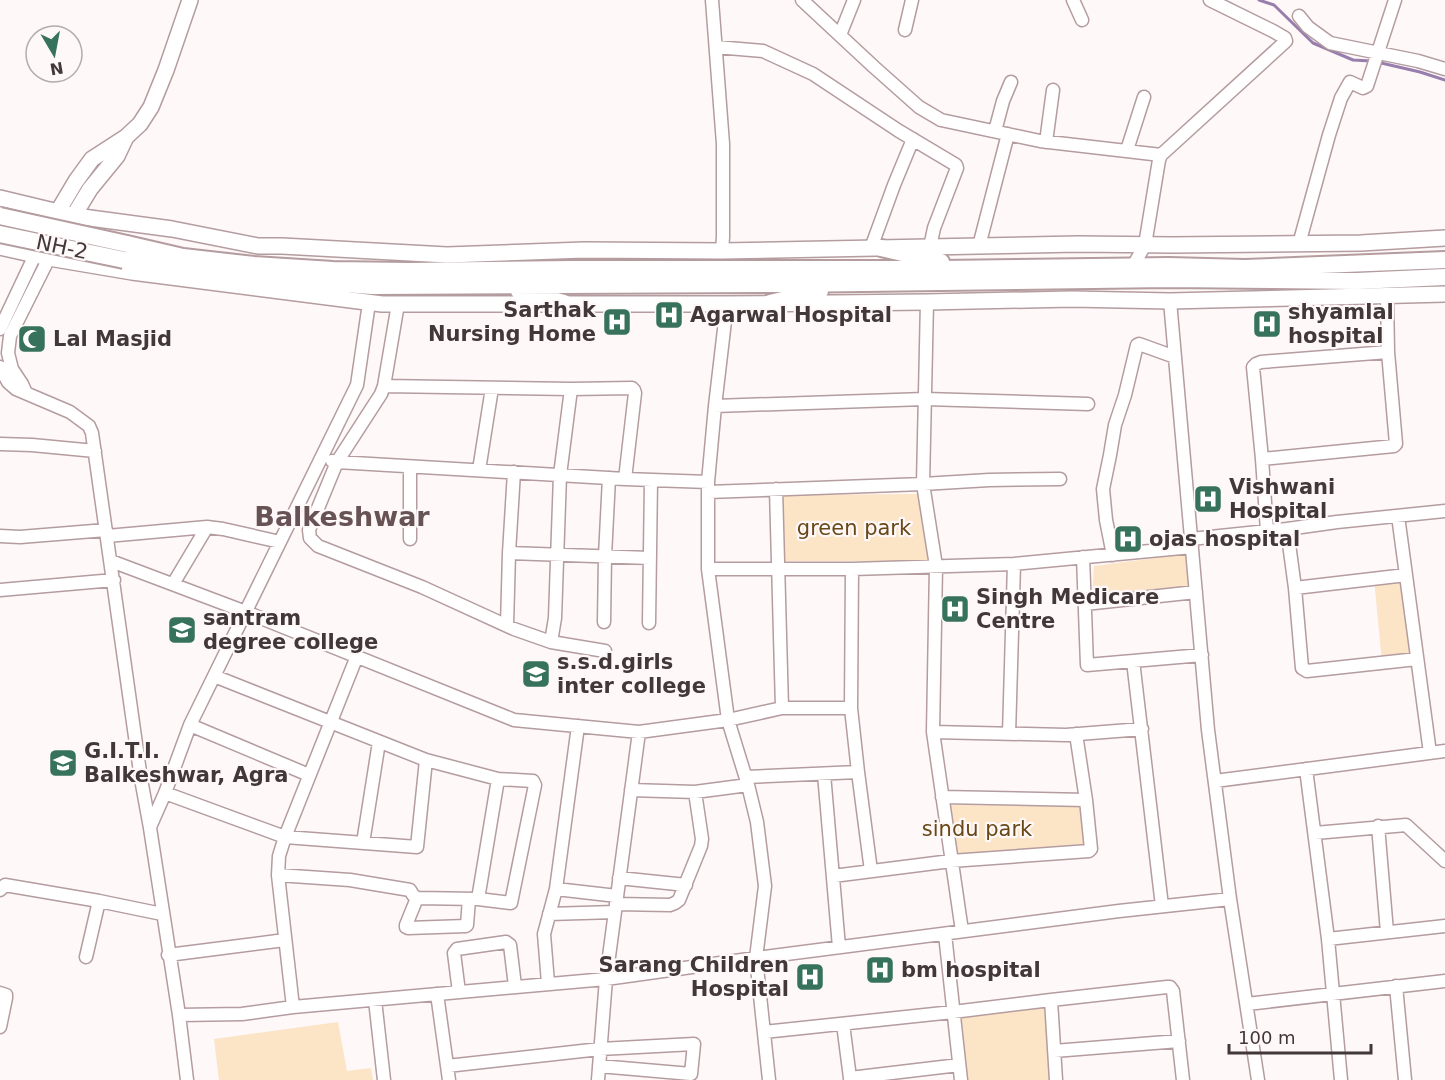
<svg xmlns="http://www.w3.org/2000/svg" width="1445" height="1080" viewBox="0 0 1445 1080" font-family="'DejaVu Sans',sans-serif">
  <rect width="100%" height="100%" fill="#fef8f9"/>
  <!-- green -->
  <path fill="#fce4c7" d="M918,494L928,561H781V495Z
    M1186,554L1189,589L1092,601L1094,566Z
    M1406,575L1417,659L1382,662L1374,579Z
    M948,805L1083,806L1085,844L956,854Z
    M1048,1005L1052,1080H965L958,1016Z
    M338,1022L347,1071L371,1068L373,1080H219L214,1039Z"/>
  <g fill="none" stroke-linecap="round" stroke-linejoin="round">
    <!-- stream -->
    <path stroke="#987eac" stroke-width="3" d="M1259,0L1274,5L1313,43L1353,60L1371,61
      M1377,62L1420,72L1445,80"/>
    <!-- minor casing -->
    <g stroke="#b49c9f" stroke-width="15">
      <path id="minor" d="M712,0L723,144V237L722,251
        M802,0L874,67L919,107L941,120L1040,141L1161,155
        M1073,0L1082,20
        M1299,16L1308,27L1330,43L1418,61L1445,69
        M905,30L912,0
        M840,35L854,0
        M716,47L763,51L813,74L899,131L956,165L957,168L934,228L930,247
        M995,131L1003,101L1011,82
        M1046,142L1053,90
        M1127,150L1144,97
        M1299,244L1329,135L1341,98L1350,82L1363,88L1367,86L1395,0
        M979,246L1008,134
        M871,248L894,185L913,139
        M1133,266L1145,245L1159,160L1161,155L1286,41L1285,38L1273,31L1210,0
        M1170,301L1208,730L1230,899L1258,1080
        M927,302L923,484L936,566L933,732L962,931
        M398,304L384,386L381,394L337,462L309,530L310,538L318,546L422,587L514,629L551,642L605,651
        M727,304L715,406L708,482V569L728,720L748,785L757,822L765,886L756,958L769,1080
        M0,329L35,255
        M0,367L8,382L16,389L70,412L89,426L92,433L141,779L150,828L179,1015L187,1080
        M384,386L571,389L632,388L634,390L635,393L625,479
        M26,393L22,384L12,369L8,353L10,336L49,258
        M715,406L925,399L1088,404
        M0,444L32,445L95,451
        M1262,459L1394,446L1396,444L1388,352L1387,296
        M332,461L337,462L625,479L708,482
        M410,467V539
        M479,470L492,388
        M776,489L782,708
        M708,492L923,484L989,480L1060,479
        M1398,516L1430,753
        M1287,529L1295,588L1302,668L1307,671L1417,659
        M1267,531L1262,459L1253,367L1256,364L1261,362L1388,352
        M0,536L20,537L106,530
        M107,536L207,527L223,529L280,542
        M1191,539L1287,529L1337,522L1445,511
        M509,553L650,558
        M1113,555L1106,520L1103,489L1110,455L1115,425L1125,395L1137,345L1139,344L1175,357
        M1083,557L1087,665L1202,655
        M111,561L246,612L514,720L639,732L728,720L782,708H851L852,569
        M708,569H852L1014,564L1192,547
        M173,584L207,527
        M1295,588L1406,575
        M0,590L114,580
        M1085,604L1196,592
        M604,622L605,556L609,478
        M649,623L651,480
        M507,626L509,553L514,472
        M551,642L555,618L560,475L571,389
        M1133,661L1162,906
        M851,708L858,772
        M190,725L309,775
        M933,732L1066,735L1142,729
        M1009,734L1014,564
        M1076,734L1086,800
        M426,760L498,779L478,899
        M1306,769L1328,939L1341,1080
        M824,774L839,947
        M746,777L858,772L871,871
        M1215,781L1445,751
        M631,790L695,792L748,785
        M165,793L285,837L417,847L426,760L214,676
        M1378,826L1387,932
        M150,827L165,793L190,725L357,385L369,303
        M1315,833L1406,825L1445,861
        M363,843L379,742
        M278,875L350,880L410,890L413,895L417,898L478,899L511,903L535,785L533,781L498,779
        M833,876L951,861L1089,851L1091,849L1086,800L942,797
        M619,878L686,885
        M556,889L617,896
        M0,890L5,885L99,901L162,914
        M417,898L406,925V927L408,928L466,926L467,925L469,899
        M616,904L670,905L675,903L679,900L701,846L702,839L695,792
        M549,914L615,912
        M945,934L961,1080
        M1328,939L1445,926
        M168,955L285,940
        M86,957L99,901
        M548,983L544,934L556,889L578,726
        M1396,986L1405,1080
        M459,992L454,953L457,949L506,942L510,945L515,986
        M0,993L6,995V998L0,1027
        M437,994L449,1080
        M375,1000L384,1080
        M1247,1004L1445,981
        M293,1007L278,875L279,856L285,837L357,656
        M179,1015L242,1014L293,1007L606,979L756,958L1119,911L1230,899
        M843,1024L850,1078
        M764,1032L953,1012L1051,1000
        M1054,1051L1179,1041
        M447,1066L600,1049L694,1044L691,1074L599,1066
        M598,1080L606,979L639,732
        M850,1080V1078L959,1065
        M1056,1080L1051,1000L1167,987H1170L1173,991L1183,1080"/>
    </g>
    <!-- major casing -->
    <g stroke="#b49c9f" stroke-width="18">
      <path id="major" d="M0,198L75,216L172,229L258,246H282L447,255L584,250L722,251L1078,244L1172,245L1361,243L1445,238
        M54,218L76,181L92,159L126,137L140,124L151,107L166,70L190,0
        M70,222L90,189L117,156L126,137
        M0,247L49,258L132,272L382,304H727L927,302L1072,299L1170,301L1445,294"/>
    </g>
    <!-- highway casing -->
    <g stroke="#b49c9f" stroke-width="20">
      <path id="highway" d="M127,244L183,257L254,265L333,270L409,271L573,269H940L1169,266L1245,268L1445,260
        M881,248L941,262
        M124,260L154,265L239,276L372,286L786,284L1169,279L1357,281L1445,277
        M519,291L564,303
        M770,303L820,291"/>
    </g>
    <!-- minor -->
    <use href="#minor" stroke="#fff" stroke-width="12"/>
    <!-- major -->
    <use href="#major" stroke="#fff" stroke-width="15"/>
    <!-- highway -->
    <use href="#highway" stroke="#fff" stroke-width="16"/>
    <!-- highway-bridge casing -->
    <g stroke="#b49c9f" stroke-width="20" stroke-linecap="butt">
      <path id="highway-bridge" d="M0,216L127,244
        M0,234L124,260"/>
    </g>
    <!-- highway-bridge -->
    <use href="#highway-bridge" stroke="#fff" stroke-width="16"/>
  </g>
  <!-- icons -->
  <defs>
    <g id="hospital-square" transform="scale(1.5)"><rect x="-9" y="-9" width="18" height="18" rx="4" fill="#37725c" stroke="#fef8f9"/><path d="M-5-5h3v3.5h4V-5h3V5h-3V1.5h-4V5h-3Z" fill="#fff"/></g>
    <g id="mosque-square" transform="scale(1.5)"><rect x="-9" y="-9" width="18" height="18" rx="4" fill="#37725c" stroke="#fef8f9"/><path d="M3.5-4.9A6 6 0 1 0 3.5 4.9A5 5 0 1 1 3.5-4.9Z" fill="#fff"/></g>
    <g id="university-square" transform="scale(1.5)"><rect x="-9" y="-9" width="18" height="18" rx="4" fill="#37725c" stroke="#fef8f9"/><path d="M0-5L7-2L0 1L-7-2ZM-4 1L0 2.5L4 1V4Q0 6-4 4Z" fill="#fff"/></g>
  </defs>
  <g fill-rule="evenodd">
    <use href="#hospital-square" x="669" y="315"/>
    <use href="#hospital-square" x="617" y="322"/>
    <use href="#hospital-square" x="1267" y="324"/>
    <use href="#mosque-square" x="32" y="339"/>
    <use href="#hospital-square" x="1208" y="499"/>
    <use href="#hospital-square" x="1128" y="539"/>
    <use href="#hospital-square" x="955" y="609"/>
    <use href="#university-square" x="182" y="630"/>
    <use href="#university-square" x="536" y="674"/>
    <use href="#university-square" x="63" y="763"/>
    <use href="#hospital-square" x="880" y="970"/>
    <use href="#hospital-square" x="810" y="977"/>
  </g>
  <g text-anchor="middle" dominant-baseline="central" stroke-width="4.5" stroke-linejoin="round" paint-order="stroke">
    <!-- street labels -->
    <g font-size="21" fill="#423839" stroke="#fef8f9">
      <text transform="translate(62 247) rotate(12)">NH-2</text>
    </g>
    <!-- poi labels -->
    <g font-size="21" font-weight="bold" fill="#423839" stroke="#fef8f9" text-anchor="start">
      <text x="596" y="310" text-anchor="end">Sarthak<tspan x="596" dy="24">Nursing Home</tspan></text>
      <text x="1288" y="312">shyamlal<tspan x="1288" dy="24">hospital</tspan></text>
      <text x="690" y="315">Agarwal Hospital</text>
      <text x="53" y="339">Lal Masjid</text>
      <text x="1229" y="487">Vishwani<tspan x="1229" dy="24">Hospital</tspan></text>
      <text x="1149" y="539">ojas hospital</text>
      <text x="976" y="597">Singh Medicare<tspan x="976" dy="24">Centre</tspan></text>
      <text x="203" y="618">santram<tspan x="203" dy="24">degree college</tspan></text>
      <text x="557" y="662">s.s.d.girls<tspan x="557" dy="24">inter college</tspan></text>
      <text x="84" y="751">G.I.T.I.<tspan x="84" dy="24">Balkeshwar, Agra</tspan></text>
      <text x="789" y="965" text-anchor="end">Sarang Children<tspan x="789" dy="24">Hospital</tspan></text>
      <text x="901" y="970">bm hospital</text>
    </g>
    <!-- park labels -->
    <g font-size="21" fill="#694818" stroke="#fef8f9">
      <text x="854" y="528">green park</text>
      <text x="977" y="829">sindu park</text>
    </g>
    <!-- district labels -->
    <g font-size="27" font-weight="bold" fill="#675254" stroke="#fef8f9">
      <text x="342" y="516">Balkeshwar</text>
    </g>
  </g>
  <!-- north arrow -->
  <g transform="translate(54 54) rotate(170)"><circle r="28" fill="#fef8f9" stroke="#b3abac" stroke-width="1.5"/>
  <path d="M0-4.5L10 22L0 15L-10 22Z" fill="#37725c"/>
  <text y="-9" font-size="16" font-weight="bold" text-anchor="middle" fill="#423839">N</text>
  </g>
  <!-- scale -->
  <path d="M1229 1044v9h142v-9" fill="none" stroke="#423839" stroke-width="3"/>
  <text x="1238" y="1044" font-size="18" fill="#423839" stroke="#fef8f9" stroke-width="4.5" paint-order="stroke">100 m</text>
</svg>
